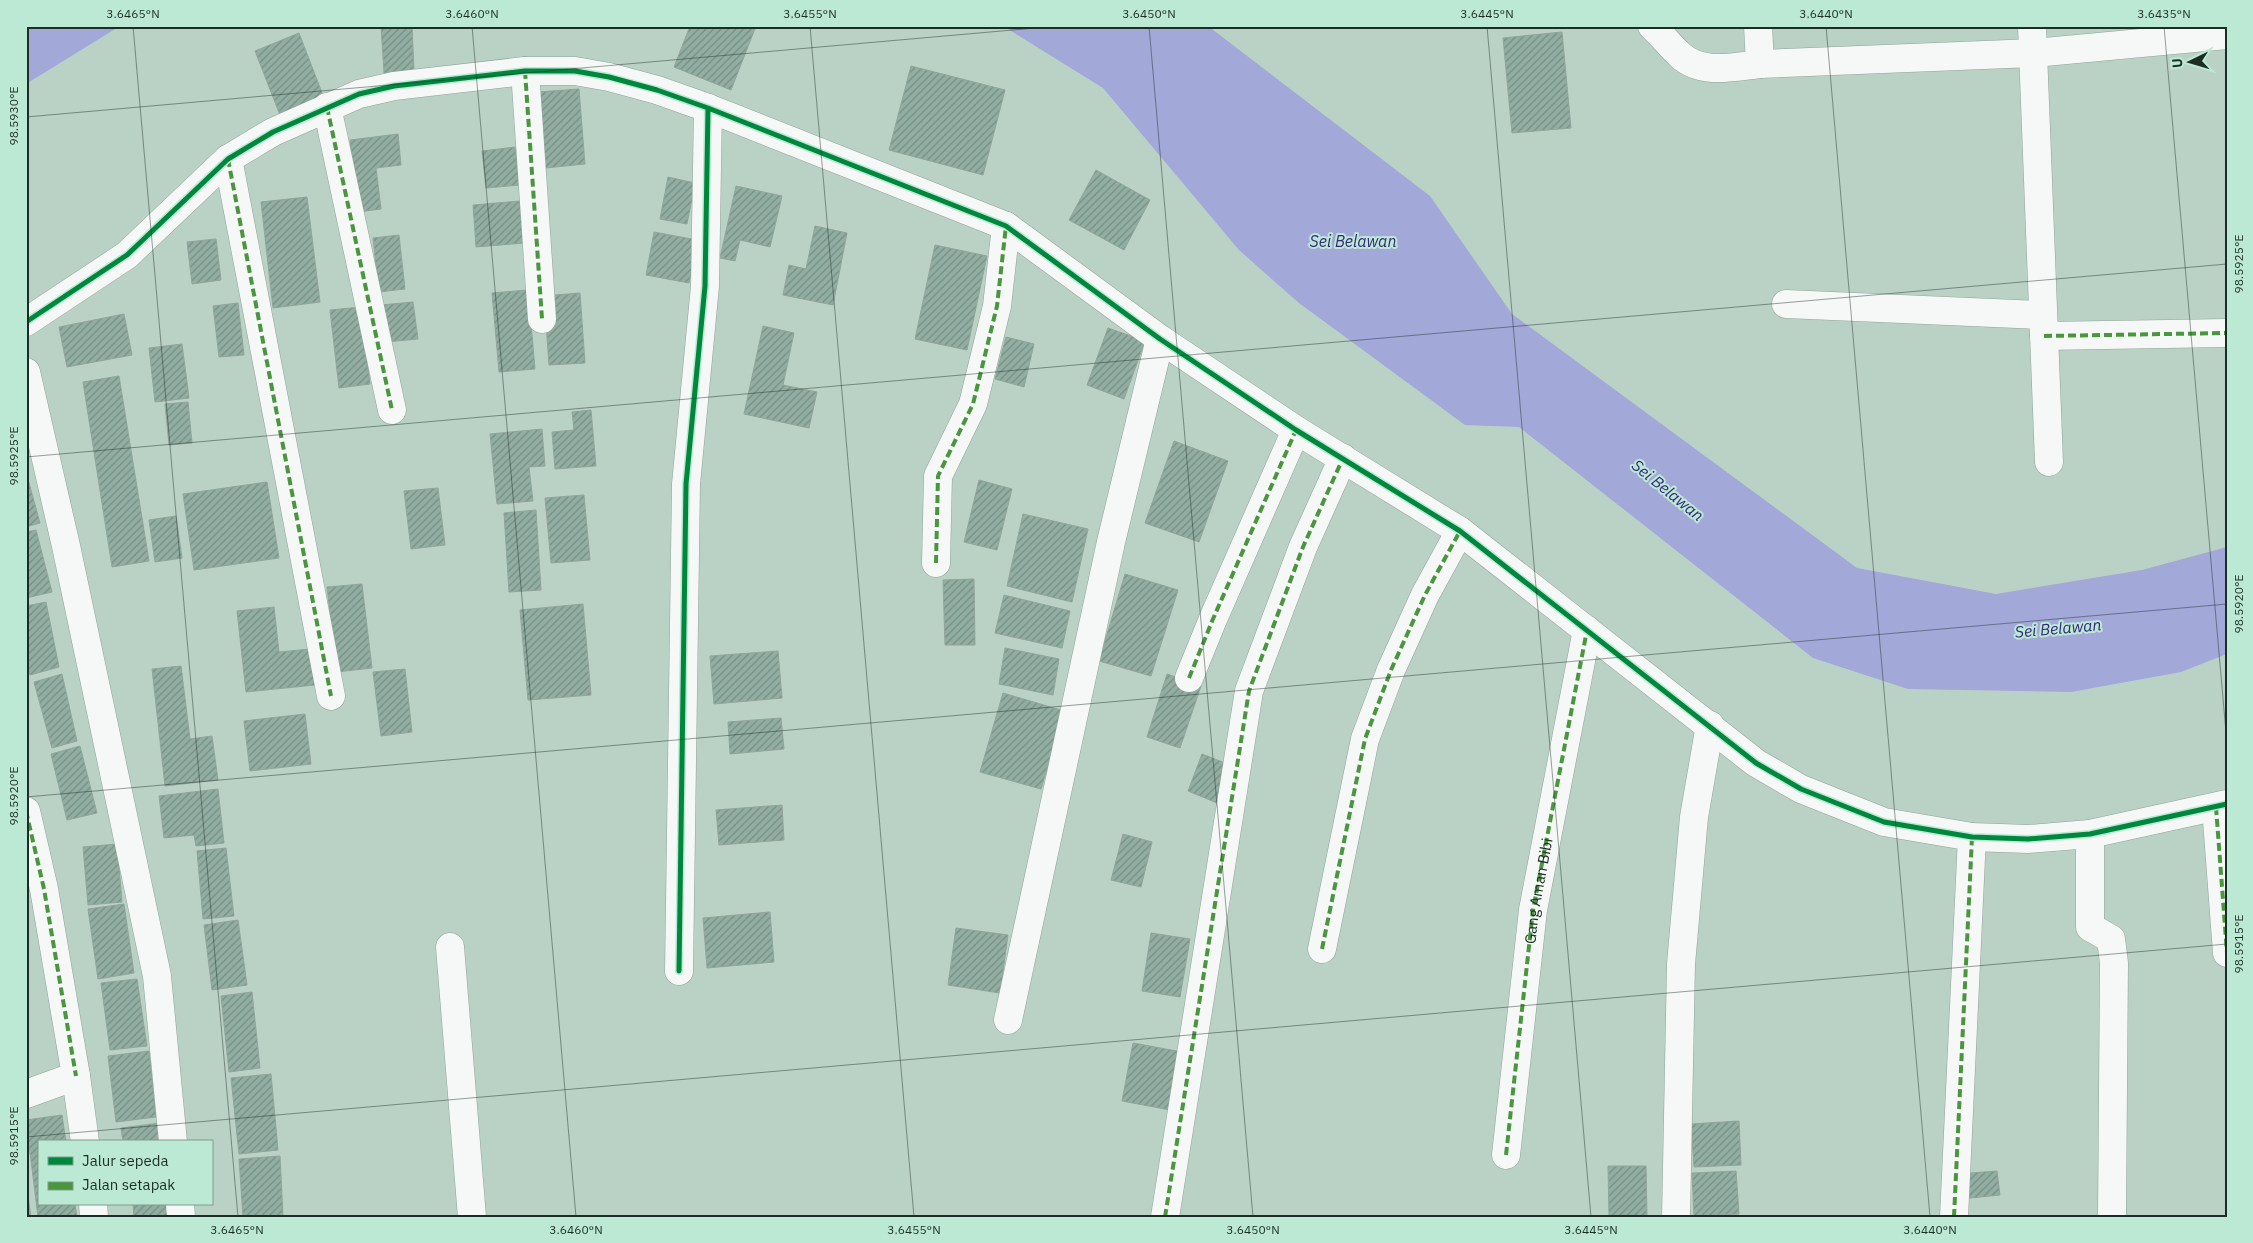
<svg xmlns="http://www.w3.org/2000/svg" width="2253" height="1243" viewBox="0 0 2253 1243" font-family="'IBM Plex Sans',sans-serif">
  <defs>
    <pattern id="building-hatch" width="6" height="6" patternUnits="userSpaceOnUse" patternTransform="scale(1.25)"><rect width="6" height="6" fill="#92aea2"/><path d="M-1 1l2-2M0 6l6-6M5 7l2-2" fill="none" stroke="#768e84"/></pattern>
  </defs>
  <rect width="100%" height="100%" fill="#bad1c6"/>
  <!-- water -->
  <path fill="#a2a8d8" d="M26,26H120L26,84Z
    M1003,26H1208L1430,196L1512,314L1857,568L1996,594L2142,570L2227,547V654L2181,672L2071,692L1908,689L1813,658L1519,427L1465,425L1299,303L1239,250L1103,88Z"/>
  <!-- building -->
  <path fill="url(#building-hatch)" stroke="#92a49b" d="M381,26H412L414,71L384,73Z
    M690,26H756L731,90L674,67Z
    M1562,32L1571,128L1512,133L1503,38Z
    M299,33L324,98L280,115L255,51Z
    M911,66L1005,90L983,175L889,150Z
    M579,89L585,164L545,168L538,92Z
    M398,134L401,165L376,168L381,209L358,212L350,140Z
    M515,147L520,185L486,188L482,151Z
    M1096,170L1150,200L1124,250L1069,220Z
    M668,177L695,183L687,224L660,219Z
    M736,186L782,196L770,247L740,240L735,261L720,258Z
    M307,197L320,302L273,308L261,202Z
    M520,201L524,243L476,247L473,205Z
    M815,226L847,233L833,305L783,295L789,265L806,269Z
    M654,232L697,240L689,283L646,275Z
    M399,235L405,289L379,292L373,238Z
    M216,239L221,280L192,284L187,242Z
    M935,245L987,256L967,350L915,339Z
    M528,290L535,369L499,372L492,293Z
    M580,293L585,363L549,365L544,296Z
    M413,302L418,339L385,342L381,305Z
    M238,303L244,355L219,357L213,306Z
    M361,307L370,384L339,388L330,310Z
    M124,314L132,355L67,367L59,327Z
    M763,326L794,333L783,385L817,392L809,428L744,414Z
    M1108,328L1145,341L1124,399L1087,385Z
    M1006,337L1034,344L1024,387L995,379Z
    M182,344L189,398L155,402L149,348Z
    M119,376L149,561L112,567L83,382Z
    M188,402L192,443L169,445L165,404Z
    M591,410L596,466L555,469L552,432L574,430L572,412Z
    M542,429L545,466L529,467L533,501L497,504L490,434Z
    M1174,441L1228,461L1199,542L1145,523Z
    M26,472L40,523L26,527Z
    M979,480L1012,489L997,550L964,542Z
    M267,482L279,558L194,570L183,494Z
    M438,488L445,545L411,549L404,491Z
    M584,495L590,560L551,563L545,498Z
    M536,510L541,590L509,592L504,513Z
    M1023,514L1088,529L1072,602L1007,586Z
    M176,516L182,558L155,562L149,520Z
    M36,530L52,592L26,598V532Z
    M1125,574L1178,590L1151,676L1099,661Z
    M974,579L975,645H945L943,580Z
    M362,584L372,668L337,672L327,587Z
    M1004,595L1070,611L1062,648L995,633Z
    M46,602L59,667L30,675L26,659V606Z
    M583,604L591,695L528,700L520,610Z
    M274,607L279,652L310,649L315,685L246,692L237,611Z
    M1005,648L1059,659L1053,695L999,684Z
    M778,651L782,698L714,704L710,656Z
    M181,666L190,739L212,736L218,780L165,786L152,669Z
    M405,669L412,732L381,736L373,672Z
    M62,674L77,741L52,748L34,682Z
    M1167,674L1201,686L1180,748L1147,737Z
    M1003,693L1064,711L1041,789L980,772Z
    M305,714L311,764L250,771L244,721Z
    M781,718L784,749L730,754L728,722Z
    M80,746L97,813L67,820L51,754Z
    M1202,754L1230,765L1217,803L1188,791Z
    M218,789L224,843L196,846L194,835L164,838L159,796Z
    M782,805L784,840L719,845L716,810Z
    M1123,834L1152,842L1141,887L1111,880Z
    M117,844L122,902L88,905L83,847Z
    M226,848L234,916L203,919L197,851Z
    M124,904L134,973L98,979L88,909Z
    M770,912L774,962L707,968L703,918Z
    M238,920L247,985L212,990L204,925Z
    M956,928L1008,935L1000,993L948,985Z
    M1151,933L1190,939L1180,997L1142,991Z
    M137,979L147,1046L110,1050L101,983Z
    M252,992L260,1068L229,1072L221,996Z
    M1133,1043L1182,1052L1170,1110L1122,1101Z
    M149,1051L156,1117L116,1122L108,1056Z
    M271,1074L278,1150L239,1154L231,1078Z
    M62,1115L66,1142H39V1204H75L77,1217H38L26,1120Z
    M1739,1121L1741,1165L1694,1167L1691,1124Z
    M160,1123L162,1142H123L121,1128Z
    M280,1156L283,1217H243L239,1159Z
    M1608,1166H1646L1647,1217H1609Z
    M1736,1171L1739,1214L1694,1216L1692,1173Z
    M1997,1171L2000,1195L1961,1199L1958,1174Z
    M26,1182L31,1217H26Z
    M133,1204H169L170,1217H134Z"/>
  <g fill="none" stroke-linecap="round" stroke-linejoin="round">
    <!-- minor casing -->
    <g stroke="#90a39a" stroke-width="29">
      <g id="minor">
        <path d="M1652,26C1662,35 1670,46 1680,55C1701,75 1734,67 1760,64"/>
        <path d="M1758,26L1760,64L2034,53L2227,35"/>
        <path d="M2032,26L2049,462"/>
        <path d="M525,71L542,319"/>
        <path d="M327,107L392,410"/>
        <path d="M228,159L331,696"/>
        <path d="M1786,304L2042,315"/>
        <path d="M26,322L127,255L228,159L273,132L359,94L394,86L525,71H575L609,77L657,90L708,108L1006,226L1160,339L1296,430L1460,531L1756,763L1801,789L1884,822L1972,837L2028,839L2090,834L2227,804"/>
        <path d="M2044,336L2227,333"/>
        <path d="M26,372L66,546L157,976L173,1142"/>
        <path d="M936,563L938,476L973,404L997,306L1006,226"/>
        <path d="M1189,678L1213,619L1296,430"/>
        <path d="M2216,807L2227,953"/>
        <path d="M26,811L44,889L76,1076"/>
        <path d="M2090,834V927L2111,939L2114,963L2112,1217"/>
        <path d="M450,947L472,1217"/>
        <path d="M1322,949L1365,739L1391,670L1425,595L1460,531"/>
        <path d="M679,971L686,484L705,286L708,108"/>
        <path d="M1008,1020L1111,542L1160,339"/>
        <path d="M26,1094L76,1076L85,1142"/>
        <path id="s1" d="M1506,1155L1533,910L1587,630"/>
        <path d="M93,1204L94,1217"/>
        <path d="M180,1204L181,1217"/>
        <path d="M1165,1217L1249,691L1303,547L1343,458"/>
        <path d="M1676,1217L1681,964L1694,817L1710,725"/>
        <path d="M1954,1217L1972,837"/>
      </g>
    </g>
    <!-- minor -->
    <use href="#minor" stroke="#f5f8f6" stroke-width="28"/>
    <!-- quiet -->
    <path stroke="#49963e" stroke-width="4" stroke-dasharray="8 4" stroke-linecap="butt" d="M525,71L542,319
      M327,107L392,410
      M228,159L331,696
      M2044,336L2227,333
      M936,563L938,476L973,404L997,306L1006,226
      M1189,678L1213,619L1296,430
      M2216,807L2227,953
      M26,811L44,889L76,1076
      M1322,949L1365,739L1391,670L1425,595L1460,531
      M1506,1155L1533,910L1587,630
      M1165,1217L1249,691L1303,547L1343,458
      M1954,1217L1972,837"/>
    <!-- cycleway casing -->
    <g stroke="#bce9d3" stroke-width="8">
      <path id="cycleway" d="M26,322L127,255L228,159L273,132L359,94L394,86L525,71H575L609,77L657,90L708,108L1006,226L1160,339L1296,430L1460,531L1756,763L1801,789L1884,822L1972,837L2028,839L2090,834L2227,804
        M679,971L686,484L705,286L708,108"/>
    </g>
    <!-- cycleway -->
    <use href="#cycleway" stroke="#00873e" stroke-width="5"/>
  </g>
  <!-- ticks -->
  <path fill="none" stroke="#1c2d25" stroke-width="1" stroke-opacity="0.45" d="M133,26L238,1217M472,26L576,1217M810,26L914,1217M1149,26L1253,1217M1487,26L1591,1217M1826,26L1930,1217M2164,26L2227,744M26,117L1058,26M26,457L2227,264M26,797L2227,604M26,1137L2227,944"/>
  <g text-anchor="middle" dominant-baseline="central" stroke-width="4" stroke-linejoin="round" paint-order="stroke">
    <!-- street labels -->
    <g font-size="15" fill="#1c2d25" stroke="#bce9d3">
      <text stroke="none"><textPath href="#s1" startOffset="266">Gang Aman Bibi</textPath></text>
    </g>
    <!-- water labels -->
    <g font-size="16" font-style="italic" fill="#35267d" stroke="#bce9d3">
      <text x="1353" y="241">Sei Belawan</text>
      <text transform="translate(1668 490) rotate(39)">Sei Belawan</text>
      <text transform="translate(2058 628) rotate(-5)">Sei Belawan</text>
    </g>
  </g>
  <!-- border -->
  <rect width="2253" height="1243" fill="none" stroke="#bce9d3" stroke-width="55"/>
  <!-- legend -->
  <rect x="38" y="1140" width="175" height="65" fill="#bce9d3" stroke="#7c9e8d"/>
  <rect x="48" y="1157" width="25" height="8" fill="#00873e" stroke="#7c9e8d"/>
  <text x="82" y="1166" font-size="15" fill="#1c2d25">Jalur sepeda</text>
  <rect x="48" y="1182" width="25" height="8" fill="#49963e" stroke="#7c9e8d"/>
  <text x="82" y="1190" font-size="15" fill="#1c2d25">Jalan setapak</text>
  <!-- north arrow -->
  <g transform="translate(2190 62) rotate(265)" stroke="#bce9d3" stroke-width="4" paint-order="stroke">
  <path d="M0-4L9 19L0 12L-9 19Z" fill="#1c2d25"/>
  <text y="-8" font-size="14" font-weight="bold" text-anchor="middle" fill="#1c2d25">U</text>
  </g>
  <rect x="28" y="28" width="2198" height="1188" fill="none" stroke="#1c2d25" stroke-width="2"/>
  <g font-size="12" text-anchor="middle" fill="#1c2d25">
    <text x="133" y="18">3.6465°N</text>
    <text x="472" y="18">3.6460°N</text>
    <text x="810" y="18">3.6455°N</text>
    <text x="1149" y="18">3.6450°N</text>
    <text x="1487" y="18">3.6445°N</text>
    <text x="1826" y="18">3.6440°N</text>
    <text x="2164" y="18">3.6435°N</text>
    <text transform="translate(14 116) rotate(-90)" y="4">98.5930°E</text>
    <text transform="translate(2239 264) rotate(-90)" y="4">98.5925°E</text>
    <text transform="translate(14 456) rotate(-90)" y="4">98.5925°E</text>
    <text transform="translate(2239 604) rotate(-90)" y="4">98.5920°E</text>
    <text transform="translate(14 796) rotate(-90)" y="4">98.5920°E</text>
    <text transform="translate(2239 944) rotate(-90)" y="4">98.5915°E</text>
    <text transform="translate(14 1136) rotate(-90)" y="4">98.5915°E</text>
    <text x="237" y="1234">3.6465°N</text>
    <text x="576" y="1234">3.6460°N</text>
    <text x="914" y="1234">3.6455°N</text>
    <text x="1253" y="1234">3.6450°N</text>
    <text x="1591" y="1234">3.6445°N</text>
    <text x="1930" y="1234">3.6440°N</text>
  </g>
</svg>
